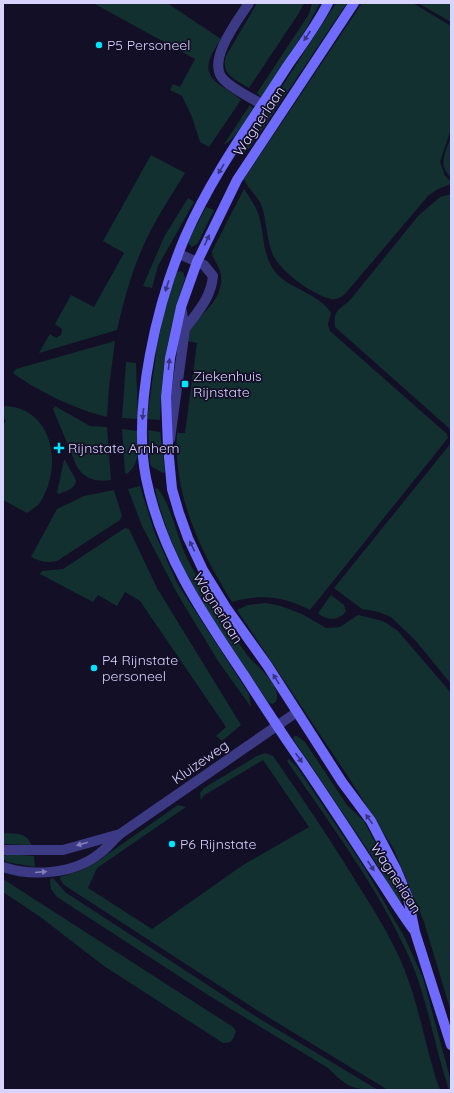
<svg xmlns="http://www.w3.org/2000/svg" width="454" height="1093" viewBox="0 0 454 1093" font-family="Quicksand,sans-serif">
  <rect width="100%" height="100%" fill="#130f26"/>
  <!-- green -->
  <path fill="#12302f" d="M93,3H167L221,39C209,58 199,72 223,87C229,91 236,95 241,100L209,147L200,142L192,117L182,96L170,90L173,84L180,87L195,59Z
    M257,3H304L299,13L249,88C236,80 220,74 226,56Z
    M312,3H320L306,29L261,97L257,93L309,14Z
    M336,3H347L254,142L247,151L237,156Z
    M362,3H413L451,26V129L440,162L445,176L451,181V184L438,189L428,196L345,294C341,297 337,300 331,299C313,295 281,272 273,255C266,239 267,220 261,204C257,196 246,186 244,179Z
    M418,3H451V22Z
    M250,105L253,108C248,116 233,143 224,144Z
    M451,137V177C437,166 446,151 451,137Z
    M151,155L185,173C174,191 162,209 152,228C135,260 125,295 117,330L39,353L50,334L56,338L61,335L62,329L55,324L71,295L94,307L124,253L103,241Z
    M244,189C250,198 256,206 259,216C265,237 262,257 277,274C292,290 320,294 331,313L328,324L330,331L447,434L448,438L310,610C282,596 262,594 232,602C200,551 173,494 177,433H185L197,343L187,341C190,317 218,309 221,283C223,267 212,261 212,251Z
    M451,194V430L335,327C333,309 340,310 351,299L418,216L440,197Z
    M188,198L194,202L158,266L152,288L143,286L164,237Z
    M206,207L214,210L198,243L192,247L189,244V240Z
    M180,271L183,272L185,278C169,327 161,369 160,420L147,419L157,347L164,313L176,273Z
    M115,341L109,387L107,417C77,410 37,391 13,373L16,369Z
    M126,362L136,363L138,419L122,418Z
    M6,406C55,409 63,470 39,504C36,507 31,510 27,513L3,500V424L6,421L3,416V407Z
    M55,406L90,426L107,427L111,480C96,482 86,480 77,467L53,409Z
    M122,429L138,431C138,447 141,463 127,474L125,473Z
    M148,430L160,432L165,472L163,473L152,467L150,464Z
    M451,443V684L415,640L391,617L379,612L362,609L334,588Z
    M64,460H65L76,480C76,489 66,491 58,494L57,492Z
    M140,486L154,531L177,583L249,694L251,707L218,661L178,595L142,526L128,489Z
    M157,488C171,503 177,538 187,558C199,582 214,605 229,628C235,637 241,647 248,656C256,666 285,687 275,703L272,704L268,702C223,635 173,569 155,489Z
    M114,490L122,516L120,520L57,561C47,563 41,562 31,557L57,509L84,496Z
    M125,528L129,529L157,588L241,725L222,741L216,736L226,727L140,601L125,592L117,606L98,595L93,602L40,574L42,571L63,569Z
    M331,595L344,605L346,611C340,621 326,621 318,613Z
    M266,603L281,606L302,614L326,628L340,627L358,615L383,621L398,631L451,693V1012L424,922L393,848L349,778L237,610L248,605Z
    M294,736H297L305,742L347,805L364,821L390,871L402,902L398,901L373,858L293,739Z
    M265,753L273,756C305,802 336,848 365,896C380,920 395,945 405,971C420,1009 426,1051 440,1090H388L263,1014L64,885L60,879V877L82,870L95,863L178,805L186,807L97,868L88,888L152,929L243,865L309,827L263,760L203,796L201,801L200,793L204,788L257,756Z
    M289,759L297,767L364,867L405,938L423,978L451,1081V1090H449C434,1046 428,999 409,957C378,887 330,824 287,761Z
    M3,833C14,834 28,832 31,845L3,844Z
    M7,854L34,856L35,867L6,862L3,857Z
    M51,878L54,879L65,892L260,1019L378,1090C352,1090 346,1086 328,1068L208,995L57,897L51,889L50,881Z
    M3,879L233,1027L236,1031C233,1040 232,1043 223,1043L104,966L39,916L3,892Z"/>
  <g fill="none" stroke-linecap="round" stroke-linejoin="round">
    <!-- street -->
    <path stroke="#3d3a85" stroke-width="10" d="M249,3C238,20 205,62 224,80C234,90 250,97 263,105
      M179,254L204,265L213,276C211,298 198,311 185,329
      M170,439L185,329L181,307
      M3,850H63L120,834
      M3,867C33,877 75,874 100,853C107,848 113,840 120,834L297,712"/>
    <!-- secondary -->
    <path stroke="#6f6bff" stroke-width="10" d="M328,3C317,25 302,45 288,65C252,121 212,175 185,237C157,303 132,407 146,478C161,553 202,613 244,675C262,703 280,731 299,758C324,794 348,831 372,868C386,888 398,909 413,929
      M354,3L237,180L197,262L181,307L170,358L166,397L168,447L172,489L179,513L188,538L203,570L227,609L267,665L342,782L371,821L396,869L408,898L415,932L451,1045"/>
  </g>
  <!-- one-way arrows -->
  <defs><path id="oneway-solid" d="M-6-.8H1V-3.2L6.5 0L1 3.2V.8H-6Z"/></defs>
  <g fill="#38347d">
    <use href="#oneway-solid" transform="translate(307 36) rotate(123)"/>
    <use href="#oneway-solid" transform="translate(221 169) rotate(121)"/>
    <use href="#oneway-solid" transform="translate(207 240) rotate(-65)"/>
    <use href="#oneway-solid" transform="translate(167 286) rotate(108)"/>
    <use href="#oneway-solid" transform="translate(169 364) rotate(-84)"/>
    <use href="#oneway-solid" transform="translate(143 414) rotate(96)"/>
    <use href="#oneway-solid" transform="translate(192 546) rotate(-116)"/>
    <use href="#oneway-solid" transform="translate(276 679) rotate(-122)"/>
    <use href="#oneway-solid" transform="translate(299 758) rotate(55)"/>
    <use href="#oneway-solid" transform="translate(369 819) rotate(-125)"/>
    <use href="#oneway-solid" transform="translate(371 866) rotate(57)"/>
  </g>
  <g fill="#837fbc">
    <use href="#oneway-solid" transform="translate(82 844) rotate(164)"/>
    <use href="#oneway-solid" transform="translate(41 872) rotate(-5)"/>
  </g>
  <!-- markers -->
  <g fill="#00e5ff" stroke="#130f26" stroke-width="1.5">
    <circle cx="99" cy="45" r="4"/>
    <rect x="181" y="380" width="8" height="8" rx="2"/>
    <path d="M57 442h4v4h4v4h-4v4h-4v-4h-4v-4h4z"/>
    <circle cx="94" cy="668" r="4"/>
    <circle cx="172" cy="844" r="4"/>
  </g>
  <g text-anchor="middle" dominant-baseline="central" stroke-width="3.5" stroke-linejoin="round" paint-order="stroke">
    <!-- poi labels -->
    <g font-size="14" fill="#d9d4ff" stroke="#130f26" text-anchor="start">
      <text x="107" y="45">P5 Personeel</text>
      <text x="193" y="376">Ziekenhuis<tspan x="193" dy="16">Rijnstate</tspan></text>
      <text x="68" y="448">Rijnstate Arnhem</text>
      <text x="102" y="660">P4 Rijnstate<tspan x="102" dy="16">personeel</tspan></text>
      <text x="180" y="844">P6 Rijnstate</text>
    </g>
    <!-- street labels -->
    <g font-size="14" fill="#d9d4ff" stroke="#130f26">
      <text transform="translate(259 121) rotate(-56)">Wagnerlaan</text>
      <text transform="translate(218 608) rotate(58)">Wagnerlaan</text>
      <text transform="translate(200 762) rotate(-35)">Kluizeweg</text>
      <text transform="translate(396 878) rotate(57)">Wagnerlaan</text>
    </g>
  </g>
  <!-- border -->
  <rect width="454" height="1093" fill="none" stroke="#d9d4ff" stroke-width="8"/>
</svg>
